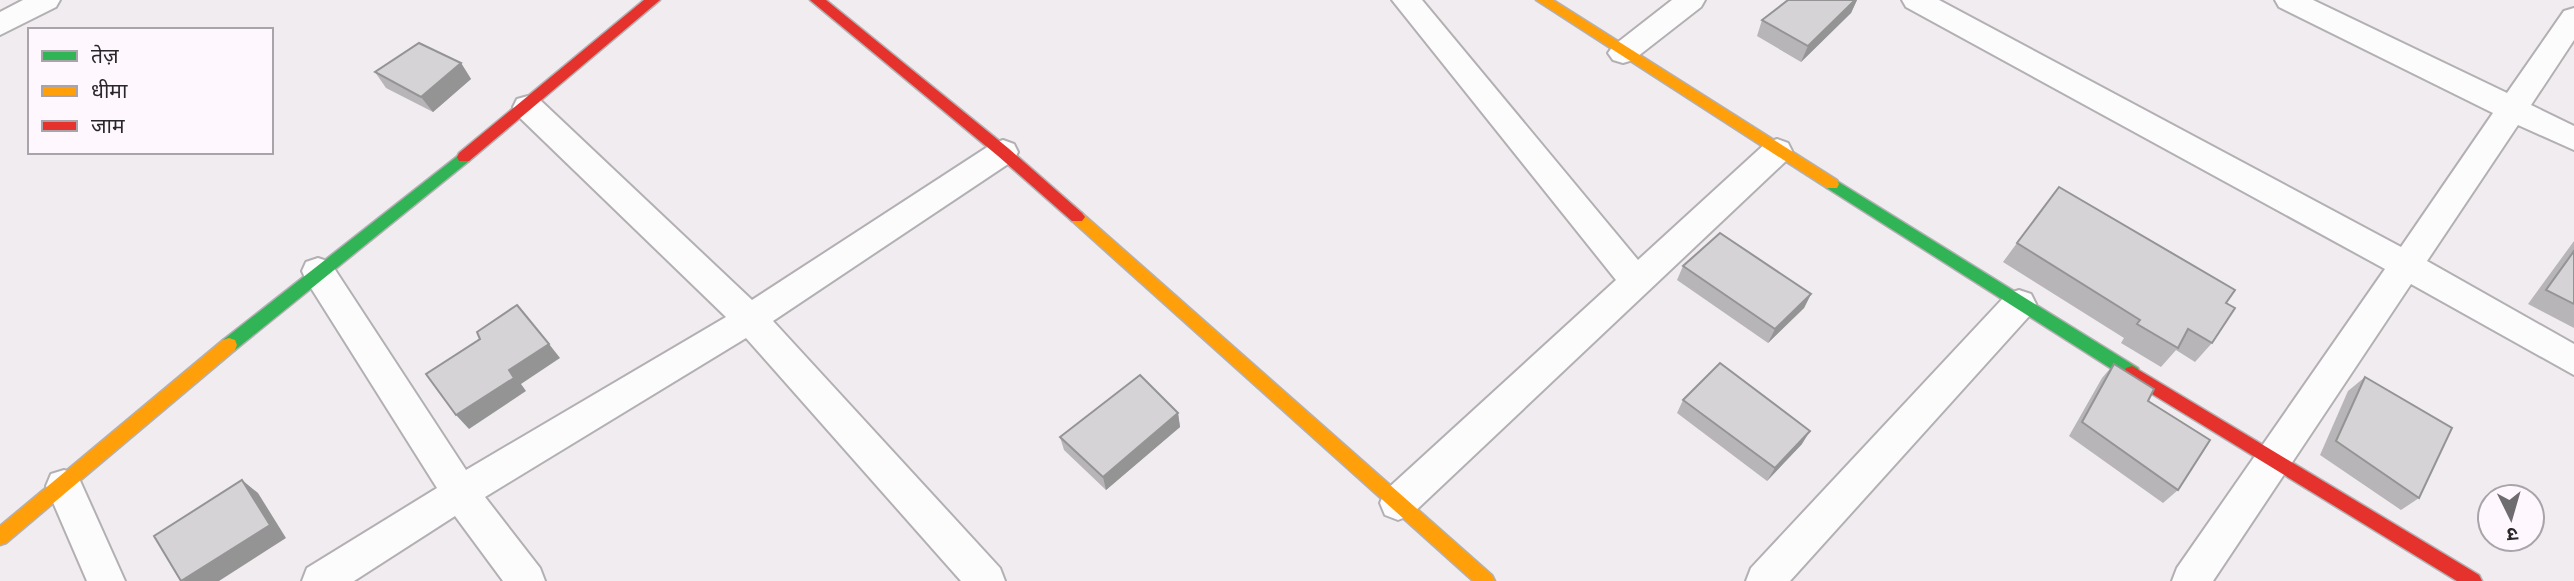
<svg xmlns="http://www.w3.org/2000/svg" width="2574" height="581" viewBox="0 0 2574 581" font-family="Overpass,'Noto Sans Devanagari',sans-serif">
  <rect width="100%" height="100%" fill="#f0ecf0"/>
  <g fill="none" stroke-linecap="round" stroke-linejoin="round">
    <!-- street casing -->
    <g stroke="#b3b0b3" stroke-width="4">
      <path id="street" d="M23,0H60L56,7L0,35V12Z
        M1392,0H1422L1638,260L1766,143L1777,139L1788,143L1792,151L1788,159L1411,515L1398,520L1385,515L1380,503L1385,491L1616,280Z
        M1672,0H1705L1701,7L1633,60L1623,63L1613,60L1608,53L1613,46Z
        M1902,0H1939L2401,247L2493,113L2279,7L2275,0H2313L2507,93L2564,11L2574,8V40L2531,105L2574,126V150L2518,125L2427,261L2574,344V375L2411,284L2213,581H2172L2177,568L2385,269L1906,7Z
        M528,96L539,99L752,300L992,144L1003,140L1014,144L1018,152L1014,160L773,321L1000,568L1005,581H961L746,338L485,497L540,568L545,581H503L455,516L354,581H302L307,568L437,488L306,280L302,271L306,262L318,258L330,262L466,470L726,317L517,115L513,107L517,99Z
        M2019,290L2031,294L2036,304L2031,314L1790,581H1746L1751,568L2007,294Z
        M64,470L77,474L125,581H87L46,486L51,474Z"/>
    </g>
    <!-- fast casing -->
    <g stroke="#b3b0b3" stroke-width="3">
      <path id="fast" d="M464,151L469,153L471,157L469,161L235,350L229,352L223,350L221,345L223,340Z
        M1832,178L2138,368L2140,373L2138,378L2132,380L2126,378L1827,188L1825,184Z"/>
    </g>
    <!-- slow casing -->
    <g stroke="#b3b0b3" stroke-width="3">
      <path id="slow" d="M1536,0H1553L1837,180L1839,184L1837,188H1827Z
        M1077,211L1082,213L1492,575L1495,581H1473L1072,221L1069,217Z
        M229,338L235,340L237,345L235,350L6,543L0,545V526L223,340Z"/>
    </g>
    <!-- jam casing -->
    <g stroke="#b3b0b3" stroke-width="3">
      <path id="jam" d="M644,0H660L469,161H459L457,157L459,153Z
        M810,0H826L1008,148L1082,213L1085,217L1082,221H1072L998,156Z
        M2132,366L2479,575L2482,581H2457L2126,378L2124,373L2126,368Z"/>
    </g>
    <!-- street -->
    <use href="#street" fill="#fdfcfd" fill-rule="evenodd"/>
    <!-- fast -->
    <use href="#fast" fill="#30b455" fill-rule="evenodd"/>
    <!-- slow -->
    <use href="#slow" fill="#ff9f0a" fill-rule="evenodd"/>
    <!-- jam -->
    <use href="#jam" fill="#e5322d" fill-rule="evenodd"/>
  </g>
  <!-- wall -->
  <path fill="#b7b5b7" d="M1788,0H1857L1851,13L1801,62L1757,36L1762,20Z
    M461,63L471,79L433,112L386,88L375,72Z
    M2574,241V328L2528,304Z
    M2017,243L2226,303L2212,343L2195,362L2176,350L2161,367L2121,343L2124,338L2003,262Z
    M1683,266L1811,294L1804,308L1768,343L1677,280Z
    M2114,364L2148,401L2178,490L2163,503L2069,436L2102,378Z
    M2365,377L2419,498L2401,510L2320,455L2348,391Z
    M1683,400L1802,444L1767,481L1677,413Z
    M1178,413L1180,427L1106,490L1064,450L1060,437Z"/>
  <!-- shaded-wall -->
  <path fill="#959495" d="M1855,0H1857L1851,13L1801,62L1808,46Z
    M461,63L471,79L433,112L421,97Z
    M1811,294L1804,308L1768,343L1775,329Z
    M549,344L560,358L521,384L526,391L469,429L456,415L509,370Z
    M1178,413L1180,427L1106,490L1103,477Z
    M1810,431L1802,444L1767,481L1775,468Z
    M242,480L258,493L286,538L219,581H183Z"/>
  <!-- building -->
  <path fill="#d5d3d5" stroke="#959495" stroke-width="2" d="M1788,0H1855L1808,46L1762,20Z
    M419,43L461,63L421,97L375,72Z
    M2059,187L2235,290L2226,303L2235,308L2212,343L2188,329L2178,348L2137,324L2140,320L2017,243Z
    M1720,233L1811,294L1775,329L1683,266Z
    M2574,251V304L2546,290Z
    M517,305L549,344L509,370L514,378L456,415L426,374L480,339L477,332Z
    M1720,363L1810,431L1775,468L1683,400Z
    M2114,364L2154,389L2148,401L2210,440L2178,490L2082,422Z
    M1140,375L1178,413L1103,477L1060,437Z
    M2365,377L2452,428L2419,498L2336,441Z
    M242,480L270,525L181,581L154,536Z"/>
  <!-- legend -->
  <rect x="28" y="28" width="245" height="126" fill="#fef8fe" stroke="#a9a4a9" stroke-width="2"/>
  <rect x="42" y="51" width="35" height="10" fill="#30b455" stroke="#a9a4a9" stroke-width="2"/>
  <text x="91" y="63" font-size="21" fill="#292729">तेज़</text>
  <rect x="42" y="86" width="35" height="10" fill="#ff9f0a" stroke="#a9a4a9" stroke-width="2"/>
  <text x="91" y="98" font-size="21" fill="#292729">धीमा</text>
  <rect x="42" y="121" width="35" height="10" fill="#e5322d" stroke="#a9a4a9" stroke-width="2"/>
  <text x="91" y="133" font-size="21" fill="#292729">जाम</text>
  <!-- north arrow -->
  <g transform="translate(2511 518) rotate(175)"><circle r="33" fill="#fef8fe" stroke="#a9a4a9" stroke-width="2"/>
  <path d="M0-5L12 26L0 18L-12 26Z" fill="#6f6c6f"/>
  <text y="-10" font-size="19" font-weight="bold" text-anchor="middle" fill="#292729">उ</text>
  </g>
</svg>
